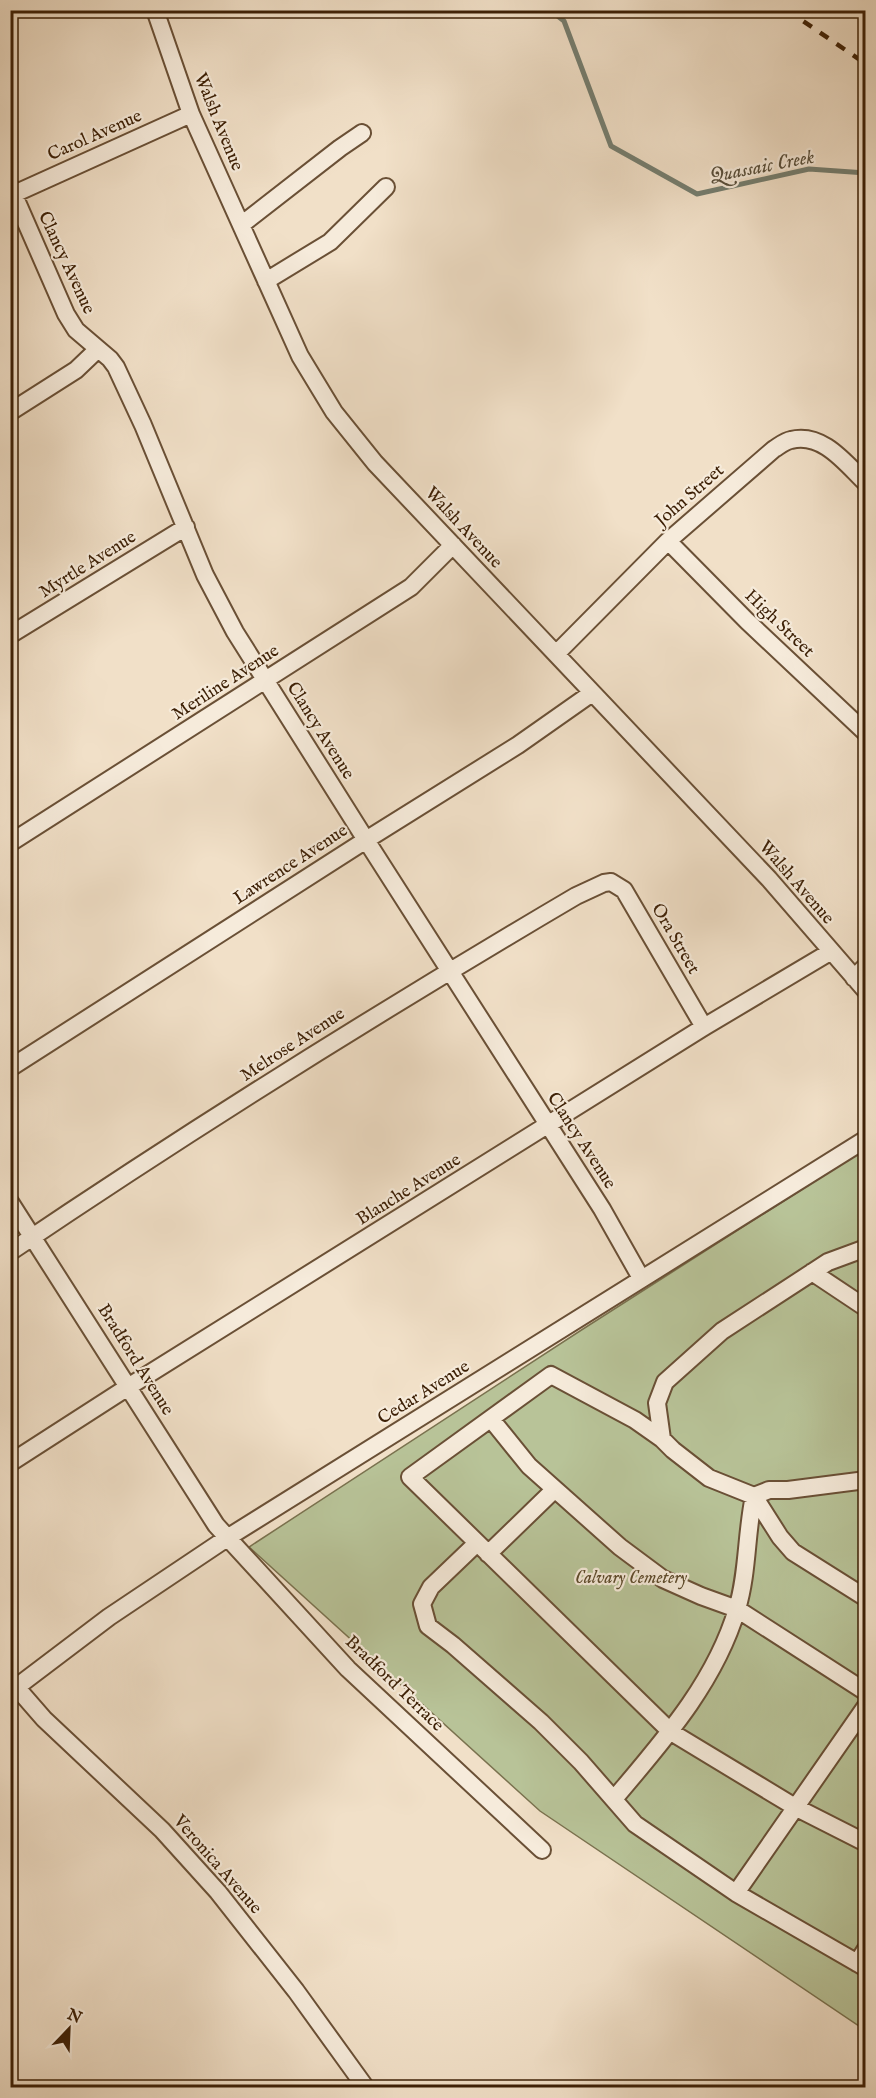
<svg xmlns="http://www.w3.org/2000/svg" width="876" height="2098" viewBox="0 0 876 2098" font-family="'IM FELL English',serif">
  <rect width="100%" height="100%" fill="#f1e0c8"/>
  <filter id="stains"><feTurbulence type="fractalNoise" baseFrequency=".00333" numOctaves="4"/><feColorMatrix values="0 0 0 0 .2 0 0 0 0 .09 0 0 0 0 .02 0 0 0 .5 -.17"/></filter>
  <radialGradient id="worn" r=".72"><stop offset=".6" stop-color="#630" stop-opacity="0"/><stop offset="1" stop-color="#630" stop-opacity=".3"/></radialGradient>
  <!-- green -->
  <path fill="#b8c398" stroke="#7a724f" stroke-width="1.5" d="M865,1149V2030L540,1811L249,1547L583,1329Z"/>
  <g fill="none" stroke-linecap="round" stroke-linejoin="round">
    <!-- stream -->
    <path stroke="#757e70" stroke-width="5" d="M550,10L564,21L611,146L697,194L809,169L866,173"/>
    <!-- minor casing -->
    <g stroke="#6a5036" stroke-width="20">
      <path id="minor" d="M155,10L191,114L300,356L334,412L375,463L769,879L866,991
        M10,186L66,314L76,330L110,359L116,367L143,425L205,575L235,632L366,840L602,1209L641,1278
        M14,194L191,114
        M241,225L340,148L362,133
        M266,281L330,242L386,187
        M10,412L76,370L98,349
        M668,541L747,621L866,733
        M10,635L186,527
        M556,654L668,541L774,449C779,446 785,441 791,440C823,432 846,464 866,483
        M10,843L411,587L453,545
        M854,978L866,966
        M10,1068L366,840L518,745L592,693
        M10,1202L216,1525L348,1669L542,1850
        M10,1252C195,1127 384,1009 576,896L604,883L611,882L624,890L704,1027
        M812,1272L866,1308
        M491,1419L529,1466L620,1547L663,1579L701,1596L737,1609L866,1692
        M662,1439L657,1403L665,1382L722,1331L828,1262L866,1248
        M10,1463L128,1387L704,1027L830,952
        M866,1480L788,1490H769L754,1496L709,1478L673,1450L662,1439L635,1420L551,1375L410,1477L671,1732L795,1807L866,1843
        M754,1496L780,1537L793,1552L866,1598
        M477,1543L431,1587L422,1604L428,1626L453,1645L541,1722L581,1762L635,1824L736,1893L866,1968
        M488,1554L555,1489
        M17,1688L44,1719L162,1830L218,1892L296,1991L366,2088
        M10,1692L109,1617L227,1538L866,1139
        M614,1799C663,1741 715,1683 737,1609C748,1573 746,1533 754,1496
        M736,1893L866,1706
        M857,1963L866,1949"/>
    </g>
    <!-- minor -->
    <use href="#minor" stroke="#f6ebdb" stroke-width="16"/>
    <!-- rail -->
    <path stroke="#3d2006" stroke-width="4.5" stroke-dasharray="10 10" stroke-linecap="butt" d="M787,10L866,64"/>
  </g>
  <g text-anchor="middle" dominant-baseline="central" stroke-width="4.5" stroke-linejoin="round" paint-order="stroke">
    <!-- street labels -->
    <g font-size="18" fill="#3d2006" stroke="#f6ebdb">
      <text transform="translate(218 122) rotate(68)">Walsh Avenue</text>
      <text transform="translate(95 136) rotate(-24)">Carol Avenue</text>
      <text transform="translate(66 263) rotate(65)">Clancy Avenue</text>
      <text transform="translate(690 496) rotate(-41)">John Street</text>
      <text transform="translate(463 528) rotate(47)">Walsh Avenue</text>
      <text transform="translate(88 565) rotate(-32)">Myrtle Avenue</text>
      <text transform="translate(779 624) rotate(44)">High Street</text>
      <text transform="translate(226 683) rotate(-33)">Meriline Avenue</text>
      <text transform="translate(320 731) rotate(58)">Clancy Avenue</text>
      <text transform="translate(291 865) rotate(-33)">Lawrence Avenue</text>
      <text transform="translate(796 883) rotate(49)">Walsh Avenue</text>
      <text transform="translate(675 939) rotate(60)">Ora Street</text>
      <text transform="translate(293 1045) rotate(-33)">Melrose Avenue</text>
      <text transform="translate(581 1141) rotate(57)">Clancy Avenue</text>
      <text transform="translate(409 1190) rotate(-32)">Blanche Avenue</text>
      <text transform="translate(135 1360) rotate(58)">Bradford Avenue</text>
      <text transform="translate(424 1393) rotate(-32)">Cedar Avenue</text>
      <text transform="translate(394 1684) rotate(44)">Bradford Terrace</text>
      <text transform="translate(217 1865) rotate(49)">Veronica Avenue</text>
    </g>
    <!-- park labels -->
    <g font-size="18" font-style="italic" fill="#5c492a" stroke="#f6ebdb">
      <text x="631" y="1578">Calvary Cemetery</text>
    </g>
    <!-- water labels -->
    <g font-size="20" font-style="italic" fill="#594f3b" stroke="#f6ebdb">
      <text transform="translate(762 167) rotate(-11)">Quassaic Creek</text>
    </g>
  </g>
  <!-- margin -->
  <rect width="876" height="2098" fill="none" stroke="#f1e0c8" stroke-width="36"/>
  <rect x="12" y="12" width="852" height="2074" fill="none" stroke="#3d2006" stroke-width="3"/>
  <rect x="18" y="18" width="840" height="2062" fill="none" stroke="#3d2006" stroke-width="1.5"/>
  <!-- north arrow -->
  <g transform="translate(69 2029) rotate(23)" stroke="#f6ebdb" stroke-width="4.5" paint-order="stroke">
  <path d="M0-4.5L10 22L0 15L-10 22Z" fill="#3d2006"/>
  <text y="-9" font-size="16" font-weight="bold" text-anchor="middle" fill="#3d2006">N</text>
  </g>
  <rect width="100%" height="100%" filter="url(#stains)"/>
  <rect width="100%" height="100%" fill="url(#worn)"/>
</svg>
